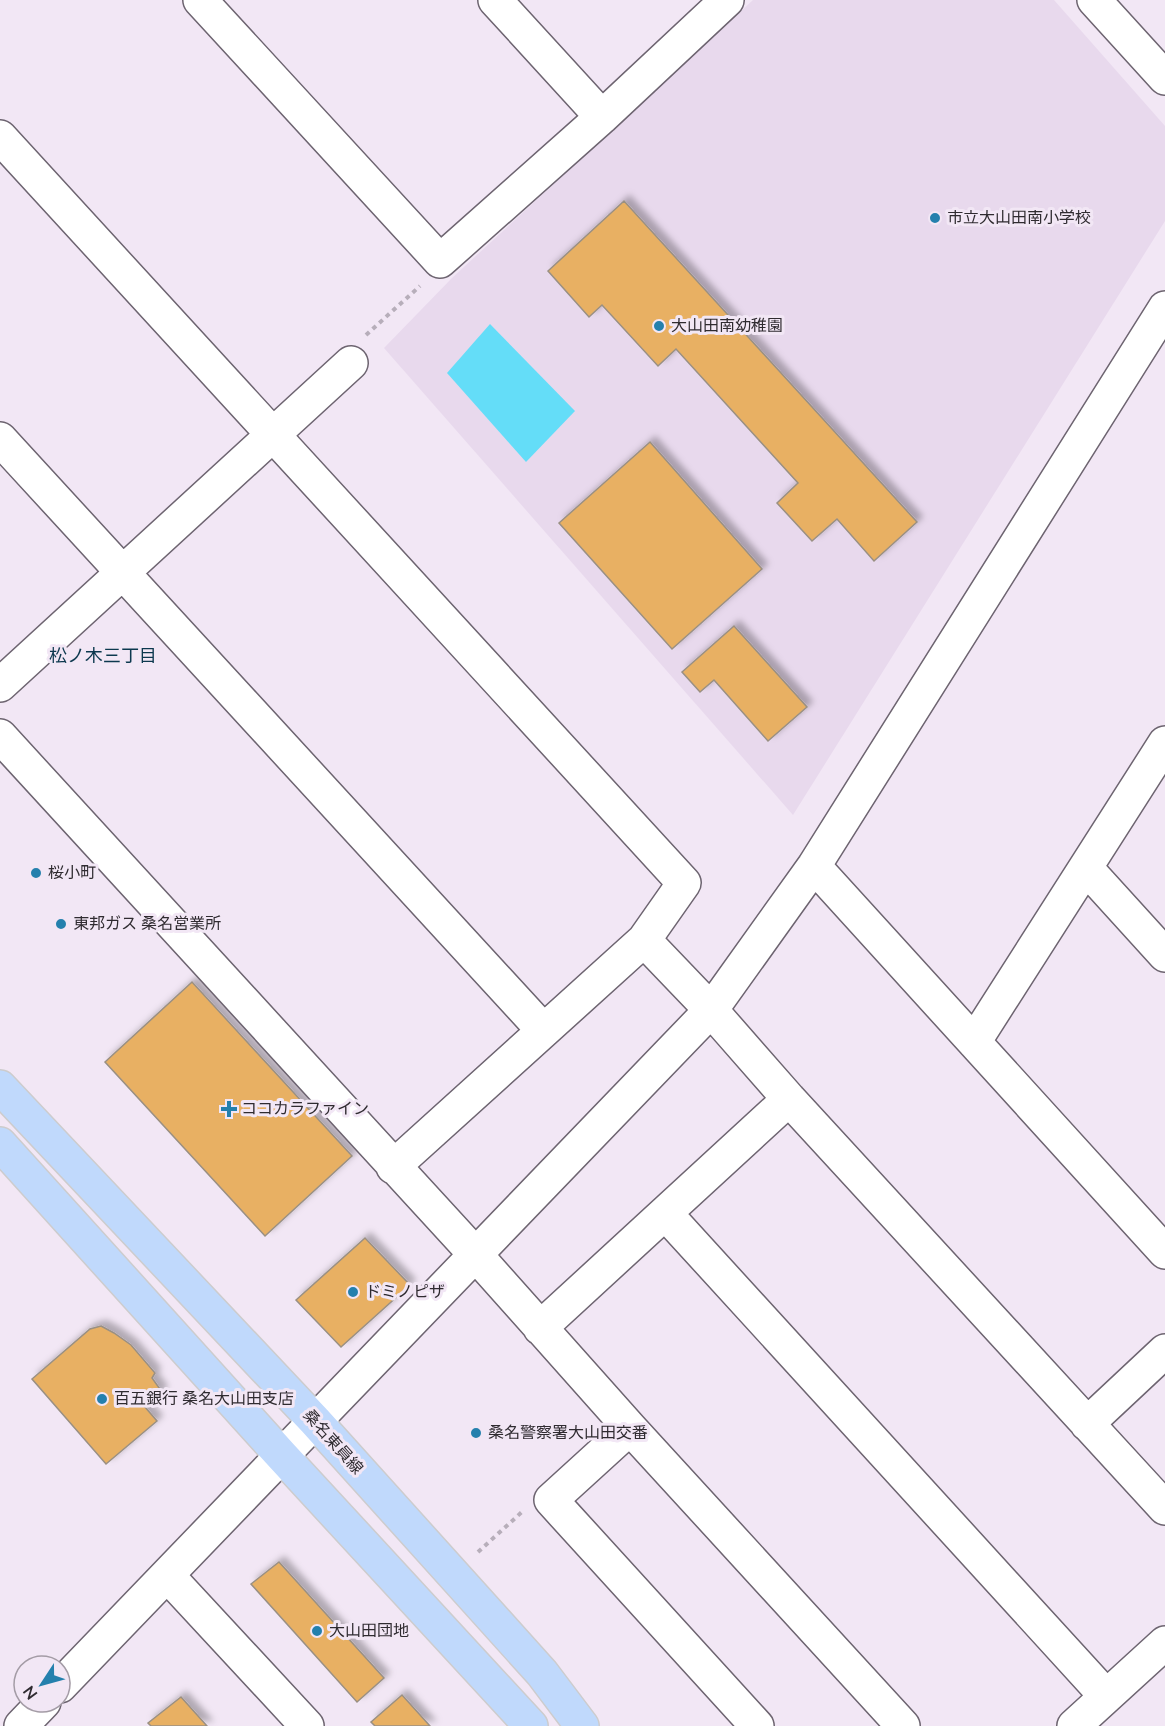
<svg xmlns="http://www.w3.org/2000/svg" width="1165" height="1726" viewBox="0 0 1165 1726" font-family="'Nunito Sans','Noto Sans JP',sans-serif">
  <defs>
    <filter id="shadow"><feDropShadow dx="5.5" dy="-5.5" stdDeviation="3" flood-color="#0004"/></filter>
  </defs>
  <rect width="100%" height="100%" fill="#f2e7f5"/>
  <!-- built -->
  <path fill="#e8d9ed" d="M753,0H1054L1165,126V221L793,815L384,348L452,278Z"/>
  <!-- water -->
  <path fill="#64ddf8" d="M490,324L575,411L526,462L447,373Z"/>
  <!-- building -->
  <path fill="#e8b064" stroke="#9a9083" stroke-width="1.5" filter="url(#shadow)" d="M624,201L917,522L874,561L837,519L812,541L777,503L798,483L676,349L658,366L602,305L589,317L548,271Z
    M650,442L762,569L672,649L559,523Z
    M734,626L807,707L768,741L714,680L700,692L682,672Z
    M192,982L352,1156L265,1236L105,1062Z
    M365,1238L410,1285L341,1347L296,1300Z
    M101,1326L114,1333L131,1345L155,1373L152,1378L162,1392L145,1407L157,1421L106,1464L32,1379L90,1329Z
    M279,1562L384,1678L357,1702L251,1584Z
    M402,1695L430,1726H375L371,1722Z
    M181,1697L207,1726H151L148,1723Z"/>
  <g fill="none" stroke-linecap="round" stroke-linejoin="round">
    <!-- minor casing -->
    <g stroke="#6d6470" stroke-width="36">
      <path id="minor" d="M200,0L440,261L602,117L727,0
        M495,0L602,117
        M1094,0L1165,78
        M0,137L684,883L644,940L393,1167
        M0,439L543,1030
        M0,685L351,363
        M0,736L475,1254L630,1428L903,1726
        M814,866L1165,1252
        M1086,868L1165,955
        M644,940L711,1010L789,1099L1165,1508
        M974,1042L1165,743
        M665,1213L1106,1696
        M540,1328L789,1099
        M1087,1424L1165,1351
        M630,1428L551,1500L757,1726
        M167,1575L307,1726
        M60,1686L711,1010L814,866L1165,308
        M21,1726L44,1702
        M1074,1726L1165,1643"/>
    </g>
    <!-- major casing -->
    <g stroke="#cdcccd" stroke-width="36">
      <path id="major" d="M0,1087L315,1421L542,1673L582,1726
        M0,1144L282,1456L531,1726"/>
    </g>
    <!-- path -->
    <path stroke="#b7aeba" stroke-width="4" stroke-dasharray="4.5 4.5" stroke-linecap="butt" d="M366,335L420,286
      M478,1552L523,1511"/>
    <!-- minor -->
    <use href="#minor" stroke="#fff" stroke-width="33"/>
    <!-- major -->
    <use href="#major" stroke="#c0d9fc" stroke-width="33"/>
  </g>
  <!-- markers -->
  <g fill="#2480ad" stroke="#f2e7f5" stroke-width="2">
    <circle cx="935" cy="218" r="6"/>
    <circle cx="659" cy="326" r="6"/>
    <circle cx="36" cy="873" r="6"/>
    <circle cx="61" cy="924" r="6"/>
    <path d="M226 1100h6v6h6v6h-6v6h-6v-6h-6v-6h6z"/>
    <circle cx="353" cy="1292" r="6"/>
    <circle cx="102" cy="1399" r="6"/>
    <circle cx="476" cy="1433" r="6"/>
    <circle cx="317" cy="1631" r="6"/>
  </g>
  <g text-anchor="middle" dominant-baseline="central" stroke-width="6" stroke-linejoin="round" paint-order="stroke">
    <!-- poi labels -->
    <g font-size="16" fill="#2f2b30" stroke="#f2e7f5" text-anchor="start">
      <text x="947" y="218">市立大山田南小学校</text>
      <text x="671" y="326">大山田南幼稚園</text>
      <text x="48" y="873">桜小町</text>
      <text x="73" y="924">東邦ガス 桑名営業所</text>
      <text x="241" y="1109">ココカラファイン</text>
      <text x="365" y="1292">ドミノピザ</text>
      <text x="114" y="1399">百五銀行 桑名大山田支店</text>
      <text x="488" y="1433">桑名警察署大山田交番</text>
      <text x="329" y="1631">大山田団地</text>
    </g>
    <!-- street labels -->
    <g font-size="16" fill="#2f2b30" stroke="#f2e7f5">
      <text transform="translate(333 1442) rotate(48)">桑名東員線</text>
    </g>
    <!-- neighbourhood labels -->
    <g font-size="18" fill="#0c384e" stroke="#f2e7f5">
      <text x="103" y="656">松ノ木三丁目</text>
    </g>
  </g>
  <!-- north arrow -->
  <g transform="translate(42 1684) rotate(234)"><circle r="28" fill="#f2e7f5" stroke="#a49ca6" stroke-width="1.5"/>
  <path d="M0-4.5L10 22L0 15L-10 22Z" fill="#2480ad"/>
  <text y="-9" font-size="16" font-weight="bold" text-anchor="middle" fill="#2f2b30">N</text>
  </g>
</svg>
